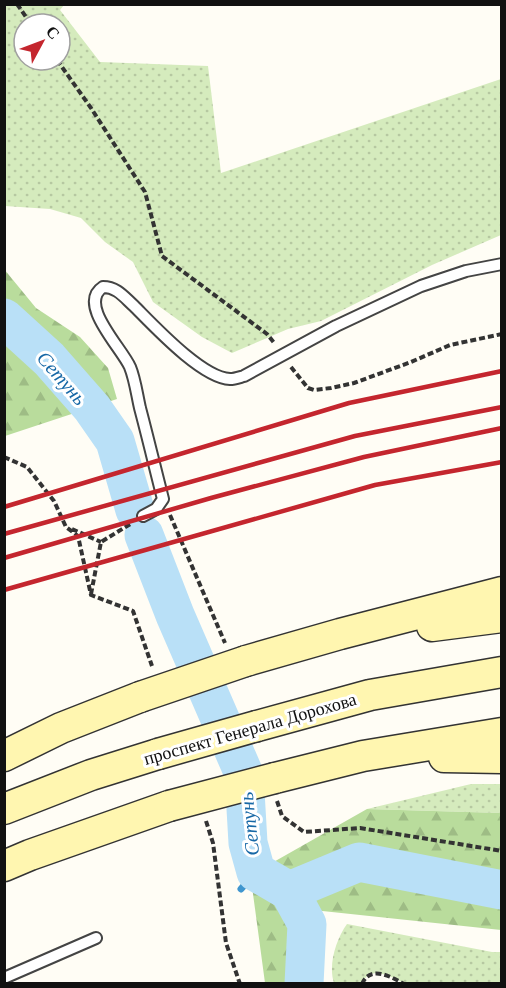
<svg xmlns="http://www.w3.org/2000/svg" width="506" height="988" viewBox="0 0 506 988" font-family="'Times New Roman',serif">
  <defs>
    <pattern id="grass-dots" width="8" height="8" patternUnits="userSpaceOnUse" patternTransform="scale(1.5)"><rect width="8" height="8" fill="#d5ebbd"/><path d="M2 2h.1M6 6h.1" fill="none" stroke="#b6c8a1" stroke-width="1.8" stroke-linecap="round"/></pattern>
    <pattern id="forest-firs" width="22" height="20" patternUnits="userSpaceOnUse" patternTransform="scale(1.5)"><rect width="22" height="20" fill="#b9dc9c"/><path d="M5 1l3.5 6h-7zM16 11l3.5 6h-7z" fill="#9ebc85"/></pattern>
  </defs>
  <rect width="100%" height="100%" fill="#fffdf5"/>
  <!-- grass -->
  <path fill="url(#grass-dots)" fill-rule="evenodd" d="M4,5H64L60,10L100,62L208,66L221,173L501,79V235L432,265L321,321L288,329L232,353L202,337L153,302L133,262L105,242L81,218L50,209L5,206ZM24,24H60V60H24Z
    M471,784H501V813L367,809Z
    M347,924L492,952H501V983H404C390,976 370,965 362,983H334C328,965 336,939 347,924Z"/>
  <!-- forest -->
  <path fill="url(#forest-firs)" d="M4,269L36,308L80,337L108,368L117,399L5,436Z
    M367,809L501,813V930L313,910L323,983H265L251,879L256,872Z"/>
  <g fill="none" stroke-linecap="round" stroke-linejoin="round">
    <!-- stream -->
    <path stroke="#3f96cf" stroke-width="7" d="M241,889L256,872"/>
    <!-- river -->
    <path stroke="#b9e0f7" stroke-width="39" d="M4,318L49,359L92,408L115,441L135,510
      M144,535L175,615L244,774L248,843L256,872L289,891L359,862L502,890
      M289,891L307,924L304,984"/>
    <!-- service casing -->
    <g stroke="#444" stroke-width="14">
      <path id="service" d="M143,516L156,509L163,499C155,468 148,438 140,408C137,395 135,379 130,367C121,347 77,304 103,287C117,287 124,297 134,306C154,326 202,378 230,379C235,379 240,377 244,376L336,326L421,286L466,271L502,264
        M4,978L96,938"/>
    </g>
    <!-- secondary casing -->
    <g stroke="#333" stroke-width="33">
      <path id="secondary" d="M432,626L502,617
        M246,661L340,634L502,592
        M257,726L370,695L502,672
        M4,756L61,728L140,697
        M444,757L502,758
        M275,778L363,756L502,733
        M4,809L91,775L158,754
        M4,866L30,855L169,806"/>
    </g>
    <!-- path -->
    <path stroke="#333" stroke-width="4" stroke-dasharray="6 3" stroke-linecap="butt" d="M17,4L31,24
      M57,60L91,108L145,192L162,256L267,334L275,344
      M291,367L308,388L314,390L331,388L354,383L411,362L450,345L502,334
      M4,457L27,467L54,501L66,527L78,536L91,595L133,611L152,666
      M170,515L225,643
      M72,529L101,542
      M91,594L101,542L132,523
      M277,801L282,816L304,832L360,828L502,851
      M206,821L213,843L226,943L240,984
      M362,984C370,965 390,976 404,984"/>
    <!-- service -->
    <use href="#service" stroke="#fff" stroke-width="10"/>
    <!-- secondary -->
    <use href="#secondary" stroke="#fff6b0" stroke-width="30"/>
    <!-- rail -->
    <path stroke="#c4262e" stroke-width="4.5" d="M4,507L349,403L502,371
      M4,534L355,436L502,407
      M4,558L211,498L364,457L502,428
      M4,590L375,485L502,462"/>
    <!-- secondary-bridge casing -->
    <g stroke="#333" stroke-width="33" stroke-linecap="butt">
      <path id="secondary-bridge" d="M140,697L246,661
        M158,754L257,726
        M169,806L275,778"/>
    </g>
    <!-- secondary-bridge -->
    <use href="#secondary-bridge" stroke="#fff6b0" stroke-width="30"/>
  </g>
  <g text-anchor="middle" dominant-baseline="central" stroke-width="6" stroke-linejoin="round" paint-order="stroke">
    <!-- street labels -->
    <g font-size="18" fill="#111" stroke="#fff">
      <text transform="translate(250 729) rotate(-16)">проспект Генерала Дорохова</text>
    </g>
    <!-- water labels -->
    <g font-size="20" font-style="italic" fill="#1768a6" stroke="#fff">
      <text transform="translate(62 378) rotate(49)">Сетунь</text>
      <text transform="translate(249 824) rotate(-96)">Сетунь</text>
    </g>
  </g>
  <!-- border -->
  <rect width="506" height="988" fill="none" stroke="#111111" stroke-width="12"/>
  <!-- north arrow -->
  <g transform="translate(42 42) rotate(49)"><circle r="28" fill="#ffffff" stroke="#a0a0a0" stroke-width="1.5"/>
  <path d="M0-4.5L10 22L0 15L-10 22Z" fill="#c4262e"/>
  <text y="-9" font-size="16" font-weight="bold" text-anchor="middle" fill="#111111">С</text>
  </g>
</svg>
